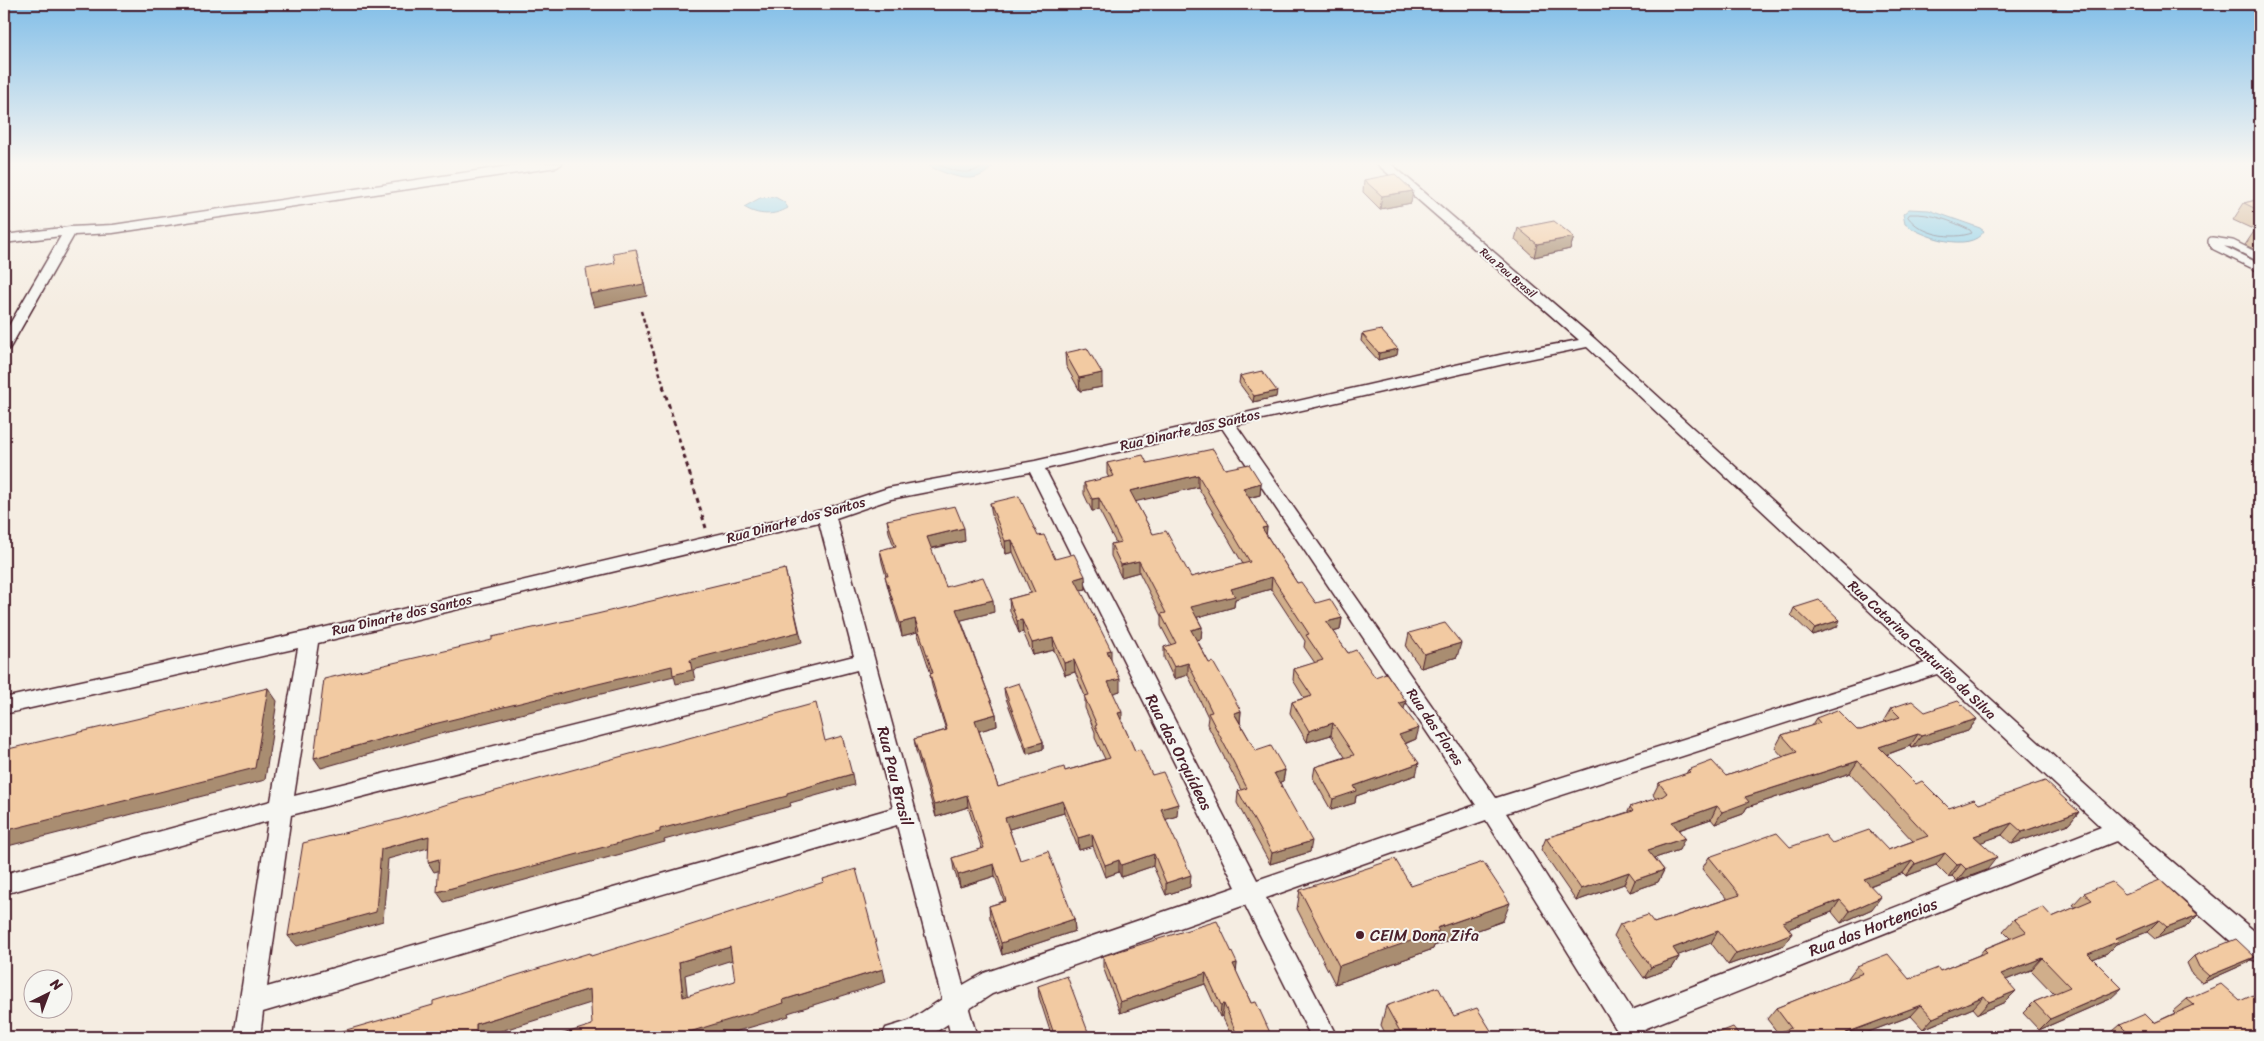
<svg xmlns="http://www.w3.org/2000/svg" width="2264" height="1041" viewBox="0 0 2264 1041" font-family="Sriracha,sans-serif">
  <rect width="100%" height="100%" fill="#f5ede2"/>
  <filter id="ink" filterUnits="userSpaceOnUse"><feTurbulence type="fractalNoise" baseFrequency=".02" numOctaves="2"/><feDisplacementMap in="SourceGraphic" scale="10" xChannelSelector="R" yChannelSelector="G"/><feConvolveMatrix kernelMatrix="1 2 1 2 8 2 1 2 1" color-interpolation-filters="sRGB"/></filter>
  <g filter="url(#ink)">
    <!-- water -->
    <path fill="#86cde8" stroke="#6e879c" d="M930,163H993L994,164C977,188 953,176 930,167Z
      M775,197L784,202L788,208C774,216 758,216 744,207L760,198Z
      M1909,209L1929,210L1980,228L1984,231C1970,254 1921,236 1905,224L1903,214Z"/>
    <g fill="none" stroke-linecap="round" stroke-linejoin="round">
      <!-- shore -->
      <path stroke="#626577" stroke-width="1" d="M935,163C954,172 971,178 988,163
        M1910,214C1932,213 1951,221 1970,230L1972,233C1952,240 1921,235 1908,217Z"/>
      <!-- service casing -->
      <g stroke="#4a1f2b" stroke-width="10">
        <path id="service" d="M2260,258L2232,244L2212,241L2215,246L2260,268"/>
      </g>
      <!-- minor casing -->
      <g stroke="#4a1f2b" stroke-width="3">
        <path id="minor" d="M530,163H563L557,167L113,233L74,235L11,346L9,349L4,350V334L61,236L4,243V235L70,227L113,225Z
          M1376,163H1390L1595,339L2127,823L2260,936V962L2251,959L2116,841L1644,1029L1648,1037H1621L1486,820L1266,898L1337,1037H1311L1245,905L992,994L969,1009L977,1037H951L948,1024L928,1037H882L886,1028L909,1021L942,999L897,825L263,1012L260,1037H234L268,821L4,894V874L271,801L298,648L4,714V698L309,631L822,510L888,488L1035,461L1504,354L1579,340ZM1587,347L1925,663L1496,798L1236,425L1504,364ZM1222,428L1476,805L1257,880L1045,469ZM1030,472L1236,887L984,973L963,985L836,518L891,499ZM819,522L854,656L294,796L318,643ZM857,670L893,808L267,987L291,815ZM1937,674L2101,827L1632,1010L1506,813Z"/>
      </g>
      <!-- path-far1 -->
      <path stroke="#4a1f2b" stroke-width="2.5" stroke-dasharray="4 3" stroke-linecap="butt" d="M641,311L664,387"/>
      <!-- path -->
      <path stroke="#4a1f2b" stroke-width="3" stroke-dasharray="5 4" stroke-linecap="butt" d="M663,386L706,528"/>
      <!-- service -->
      <use href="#service" stroke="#f6f6f2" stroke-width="7"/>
      <!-- minor -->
      <use href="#minor" fill="#f6f6f2" fill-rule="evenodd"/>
    </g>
    <!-- wall -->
    <path fill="#d0ae8b" stroke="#4a1f2b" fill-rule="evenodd" d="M1364,180L1411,203L1380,209L1363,192Z
      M2260,199V252L2245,245L2255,230L2233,220L2244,203Z
      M1518,228L1574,237L1570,249L1534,257L1515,240Z
      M1362,334L1397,355L1378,360L1361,341Z
      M1065,353L1102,387L1080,391L1066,366Z
      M1240,376L1276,397L1253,402L1239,383Z
      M1107,463H1147L1225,469L1261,483L1260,495L1249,498L1267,527L1266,534L1297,583L1316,603L1342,618L1340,630L1333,632L1348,653L1375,677L1404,709L1416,739L1405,744L1416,775L1356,796L1355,803L1331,810L1313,778L1315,767L1345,757L1331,735L1307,742L1290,713L1292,702L1304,698L1293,680L1294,669L1315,663L1304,647L1305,641L1271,589L1235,599L1234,607L1197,617L1202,627L1201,639L1197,640L1209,663L1241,711L1240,723L1256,751L1285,770L1283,781L1280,782L1310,852L1270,864L1237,803L1238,791L1241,790L1207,724L1208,717L1188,675L1174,679L1164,658V647L1171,645L1161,626V616L1139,572L1121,577L1111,556V544L1116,543L1099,510L1092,511L1084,494V483L1109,478L1107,474ZM1198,487L1243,564L1191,577L1153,534L1135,501Z
      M990,503L1038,536L1055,559L1086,589L1080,590L1111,660L1120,691L1113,693L1122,722L1135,751L1152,775L1177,816L1166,819L1190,887L1166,895L1153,866L1121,877L1119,872L1105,877L1093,846L1079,850L1064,813L1009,829L1020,860L1074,919L1075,931L1002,955L990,918L989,906L1004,901L995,876L960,887L954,870L952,858L982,849L968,807L936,817L916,751L914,739L946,730L932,686L930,674H931L917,632L902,636L888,588L885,576H886L882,562L880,550L894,547L889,532L887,520L965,541L931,549L946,587L994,612L961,620L996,714L997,726L979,731L998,787L1065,771L1105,759L1095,738V732L1085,708V696L1075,672L1065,675L1054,650L1033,655L1023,632L1019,633L1010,611L1009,599L1031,593L1013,552L1006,554L992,515Z
      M1794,608L1837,627L1812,635L1791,615Z
      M1409,633L1457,657L1421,668L1406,647Z
      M1004,688L1043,742V749L1027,754L1005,696Z
      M1891,708L1977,719L1968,731L1912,748L1910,746L1886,755L1916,784L1949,808L1979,804L2079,812L2069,824L2012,844L2002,835L1981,842L1987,870L1957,881L1952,876L1948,877L1936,865L1906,876L1903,873L1870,886L1872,909L1841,923L1832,912L1788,929L1792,933L1784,945L1728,965L1711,943L1678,955L1679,957L1672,968L1644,978L1614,936L1620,924L1654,923L1727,899L1702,869L1709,857L1832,843L1888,850L1913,841L1850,773L1747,807L1743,814L1715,824L1711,819L1679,830V850L1655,858L1664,870L1658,882L1630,892L1624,884L1576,901L1541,850L1546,838L1628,812L1630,807L1656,799L1653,795L1659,783L1686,774L1688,770L1726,776L1783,757L1775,748L1782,735L1811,726L1816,718L1857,730H1861L1885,722L1884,720Z
      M1411,886L1503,921L1434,946L1433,949L1335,984L1297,909L1300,890Z
      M2084,893L2125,894L2186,927L2155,939L2147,932L2116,944L2107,953L2093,959L2110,999L2039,1030L2023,1013L2034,1002L2054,994L2031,970L2006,980L2005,1002L1978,1014L1973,1008L1923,1029L1911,1016L1855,1037H1767L1778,1033L1767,1019L1776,1008L1849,979L1848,978L1857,966L1909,979L1940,971L1979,955L1984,949L2010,938L2003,931L2014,919L2052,917L2076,907L2073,905Z
      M1103,956L1237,963L1236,971L1251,1003L1272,1037H1232L1222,1016L1220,1017L1205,984L1120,1013L1103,967Z
      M2194,956L2255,957L2247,963L2202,983L2192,974L2187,963Z
      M1038,986L1090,1037H1052L1039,997Z
      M2187,999L2240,1001L2260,1037H2106L2120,1025L2154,1023L2175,1013L2173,1011Z
      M1386,1006L1454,1016L1495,1037H1387L1381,1025Z"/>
    <!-- shaded-wall -->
    <path fill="#a98d71" stroke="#4a1f2b" d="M1413,191L1411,203L1380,209L1382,196Z
      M1574,237L1570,249L1534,257L1537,244Z
      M636,249L647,296L594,307L590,294Z
      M1398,349L1397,355L1378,360L1379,353Z
      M1102,373V387L1080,391L1079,378Z
      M1277,391L1276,397L1253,402L1254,396Z
      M1198,475V487L1130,503V491Z
      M1261,483L1260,495L1242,499L1243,488Z
      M1099,498V510L1092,511V499Z
      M1267,527L1266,538L1262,528Z
      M964,528L965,541L928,549L927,537Z
      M1012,540L1013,552L1006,554L1005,541Z
      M1139,561V572L1121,577V565Z
      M785,569L802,642L693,670L695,680L676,684L674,676L440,734L321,768L314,758L434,724Z
      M1085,576L1086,589L1075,591V579Z
      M1272,577L1271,589L1235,599L1234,607L1191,619V607L1231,589Z
      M993,600L994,612L958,621L956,609Z
      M1342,618L1340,630L1325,634L1326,622Z
      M915,619L917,632L902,636L900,623Z
      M1022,620L1023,632L1019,633L1017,621Z
      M1840,620L1837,627L1812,635L1815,628Z
      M1202,627L1201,639L1191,641V630Z
      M1053,638L1054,650L1033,655L1032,643Z
      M1461,643L1457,657L1421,668L1424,654Z
      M1111,650V663L1107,651Z
      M1074,660L1075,672L1065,675L1064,663Z
      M1188,663V675L1174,679V667Z
      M1120,679V691L1108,695V682Z
      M268,688L277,701L265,780L4,847V831Z
      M1406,701L1403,713L1399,703Z
      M1241,711L1240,723L1234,713Z
      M1122,712V724L1118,713Z
      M996,714L997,726L976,732L975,720Z
      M1977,719L1968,731L1912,748L1921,736Z
      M1333,723L1331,735L1307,742L1309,731Z
      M1419,728L1416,739L1396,747L1399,735Z
      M1918,734L1910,746L1871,760L1879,747Z
      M1043,742V749L1027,754L1026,747Z
      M1858,761L1850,773L1747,807L1743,814L1715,824L1722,812L1745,797Z
      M1419,763L1416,775L1356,796L1355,803L1331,810L1333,799L1354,786Z
      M1285,770L1283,781L1273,785L1274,773Z
      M852,774L854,785L790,803L791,806L664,840L665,842L444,902L437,892Z
      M967,795L968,807L936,817L934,805Z
      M1063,801L1064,813L1006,830L1005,818Z
      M1178,804L1177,816L1161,821V809Z
      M1717,806L1711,819L1666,834L1672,822Z
      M2079,812L2069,824L2012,844L2022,832Z
      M2012,823L2002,835L1965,848L1974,836Z
      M1092,834L1093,846L1079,850L1078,838Z
      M429,836L435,846L388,859L383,921L297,946L288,936L381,849Z
      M1685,838L1679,850L1643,862L1648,850Z
      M1312,841L1310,852L1270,864L1272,853Z
      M1945,853L1936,865L1906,876L1915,864Z
      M1154,854L1153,866L1121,877V865Z
      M1997,857L1987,870L1957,881L1966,869Z
      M439,859L445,869L434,872L428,862Z
      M1119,860V872L1105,877V865Z
      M1912,861L1903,873L1856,891L1864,879Z
      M994,864L995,876L960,887L958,875Z
      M1961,864L1952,876L1948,877L1957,865Z
      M1664,870L1658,882L1630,892L1635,880Z
      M1629,872L1624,884L1576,901L1581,889Z
      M1191,875L1190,887L1166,895V883Z
      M1881,897L1872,909L1841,923L1850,911Z
      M1840,900L1832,912L1775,934L1783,922Z
      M1510,903L1503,921L1434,946L1433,949L1335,984L1339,966L1437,928Z
      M2198,915L2186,927L2155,939L2167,927Z
      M1074,919L1075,931L1002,955L1001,943Z
      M2159,920L2147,932L2116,944L2107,953L2076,966L2088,954L2116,938Z
      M1718,931L1711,943L1666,960L1673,948Z
      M1792,933L1784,945L1728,965L1736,953Z
      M730,947L735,959L685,975L689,1010L683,997L679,962Z
      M1679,957L1672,968L1644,978L1651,967Z
      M2255,957L2247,963L2202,983L2209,976Z
      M2042,958L2031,970L1991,986L2001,974Z
      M1237,963L1236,975L1233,964Z
      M883,969L886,982L788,1013L789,1016L717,1037H673L783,1000Z
      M1206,973L1205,984L1120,1013V1002Z
      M2122,988L2110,999L2039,1030L2050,1019Z
      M590,989L597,1001L485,1036V1037H476V1024Z
      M2016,991L2005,1002L1978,1014L1989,1002Z
      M1984,996L1973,1008L1923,1029L1933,1018Z
      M1224,1004L1222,1016L1220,1017L1221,1005Z
      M1921,1005L1911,1016L1855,1037H1842L1846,1033Z"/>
    <!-- building -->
    <path fill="#f2caa2" stroke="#4a1f2b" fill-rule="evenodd" d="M1395,174L1413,191L1382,196L1364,180Z
      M2260,199V211L2244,203Z
      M1554,221L1574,237L1537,244L1518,228Z
      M636,249L644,284L590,294L586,269L615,263L613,253Z
      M1381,330L1398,349L1379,353L1362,334Z
      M1087,348L1102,373L1079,378L1065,353Z
      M1262,371L1277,391L1254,396L1240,376Z
      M1213,449L1225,469L1249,464L1261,483L1243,488L1267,527L1262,528L1297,583L1301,582L1316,603L1330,599L1342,618L1326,622L1348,653L1356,650L1375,677L1386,673L1406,701L1399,703L1419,728L1399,735L1419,763L1354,786L1357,791L1333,799L1315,767L1354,755L1333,723L1309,731L1292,702L1312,696L1294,669L1323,660L1306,635L1309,634L1272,577L1231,589L1235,596L1191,607L1202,627L1191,630L1209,663L1213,662L1241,711L1234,713L1256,751L1271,746L1285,770L1274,773L1312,841L1272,853L1238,791L1247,788L1208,713L1212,712L1188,663L1174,667L1164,647L1176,643L1161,614L1166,613L1139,561L1121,565L1111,544L1121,542L1099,498L1092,499L1084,483L1114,476L1107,463L1143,455L1147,463ZM1198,475L1250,562L1191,577L1166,531L1153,534L1130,491Z
      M1019,496L1038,536L1044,535L1055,559L1074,554L1085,576L1075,579L1111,650L1107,651L1120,679L1108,682L1122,712L1118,713L1135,751L1140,749L1152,775L1163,772L1178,804L1161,809L1191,875L1166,883L1154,854L1121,865L1119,860L1105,865L1092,834L1078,838L1063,801L1005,818L1020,860L1048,851L1074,919L1001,943L989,906L1006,901L994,864L958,875L952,858L984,848L967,795L934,805L914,739L947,730L930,674L933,673L915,619L900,623L885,576H888L880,550L896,546L887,520L955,506L964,528L927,537L946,587L983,577L993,600L956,609L996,714L975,720L998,787L1064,767L1065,771L1110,758L1095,726L1097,725L1084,696L1089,695L1074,660L1064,663L1053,638L1032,643L1022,620L1017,621L1009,599L1035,592L1012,540L1005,541L990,503Z
      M785,569L799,632L690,660L692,670L673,675L672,666L434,724L314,758L324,679L492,640V637L597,614Z
      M1819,600L1840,620L1815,628L1794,608Z
      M1445,623L1461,643L1424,654L1409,633Z
      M1019,683L1043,742L1026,747L1004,688Z
      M268,688L255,768L4,831V750Z
      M1912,701L1925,712L1958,701L1977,719L1921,736L1918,734L1879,747L1916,784L1922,781L1949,808L1974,799L1979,804L2045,781L2079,812L2022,832L2012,823L1974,836L1997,857L1966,869L1961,864L1957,865L1945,853L1915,864L1912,861L1864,879L1881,897L1850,911L1840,900L1783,922L1792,933L1775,940L1736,953L1718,931L1673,948L1679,957L1651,967L1620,924L1648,915L1654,923L1740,895L1709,857L1777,833L1790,847L1825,835L1832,843L1869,830L1888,850L1928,836L1858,761L1745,797L1749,802L1722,812L1717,806L1672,822L1685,838L1648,850L1664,870L1635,880L1629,872L1581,889L1546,838L1633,811L1630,807L1663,796L1667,793L1659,783L1690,772L1688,770L1712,761L1726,776L1797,752L1782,735L1820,723L1816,718L1837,710L1857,730H1861L1900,717L1891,708Z
      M816,703L825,741L842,736L852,774L787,793V796L660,829V832L437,892L439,859L428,862L429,836L381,849L376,912L288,936L303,843L400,819L448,804Z
      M1395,859L1411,886L1483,862L1510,903L1437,928L1439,931L1339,966L1300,890Z
      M856,869L883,969L783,1000L784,1003L673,1037H553L592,1025L590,989L476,1024V1037H322L433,1005V1001L589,953L591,956L688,926L824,882L823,879ZM730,947L735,981L683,997L679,962Z
      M2160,880L2198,915L2167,927L2159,920L2116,938L2119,941L2088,954L2122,988L2050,1019L2034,1002L2070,987L2042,958L2001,974L2016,991L1989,1002L1984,996L1933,1018L1921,1005L1846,1033L1850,1037H1767L1791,1028L1776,1008L1863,973L1857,966L1888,954L1909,979L1938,968L1940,971L1987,952L1984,949L2026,932L2014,919L2043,907L2052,917L2092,900L2084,893L2112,882L2125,894Z
      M1217,921L1237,963L1233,964L1251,1003L1256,1002L1272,1037H1238L1224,1004L1221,1005L1206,973L1120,1002L1103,956Z
      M2236,939L2255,957L2209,976L2199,967L2194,956Z
      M1067,976L1090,1037H1055L1038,986Z
      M2221,984L2240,1001L2260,992V1037H2111L2126,1031L2120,1025L2145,1014L2154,1023L2194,1005L2187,999Z
      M1438,987L1454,1016L1477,1008L1495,1037H1403L1386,1006Z
      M1733,1027L1741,1037H1708Z
      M1958,1033L1962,1037H1947Z"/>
  </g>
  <!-- sky -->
  <linearGradient id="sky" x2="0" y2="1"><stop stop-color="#81bee8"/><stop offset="0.53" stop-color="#faf7f2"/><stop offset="1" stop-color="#faf7f2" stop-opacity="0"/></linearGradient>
  <rect width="2264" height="309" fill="url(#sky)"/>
  <!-- markers -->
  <circle fill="#4a1f2b" stroke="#f6f6f2" stroke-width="2" cx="1360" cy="935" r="5"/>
  <g text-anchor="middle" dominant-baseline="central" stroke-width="4" stroke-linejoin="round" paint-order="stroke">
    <!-- far-street labels -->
    <g font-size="11" fill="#4a1f2b" stroke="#f6f6f2">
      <text transform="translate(1508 273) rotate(41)">Rua Pau Brasil</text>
    </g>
    <!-- street labels -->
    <g font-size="14" fill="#4a1f2b" stroke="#f6f6f2">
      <text transform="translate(1190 430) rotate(-13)">Rua Dinarte dos Santos</text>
      <text transform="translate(796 520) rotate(-15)">Rua Dinarte dos Santos</text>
      <text transform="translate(402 615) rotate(-13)">Rua Dinarte dos Santos</text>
      <text transform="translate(1922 650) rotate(43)">Rua Catarina Centurião da Silva</text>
      <text transform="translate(1435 727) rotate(56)">Rua das Flores</text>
    </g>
    <!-- near-street labels -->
    <g font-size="16" fill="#4a1f2b" stroke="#f6f6f2">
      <text transform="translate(1179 752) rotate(63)">Rua das Orquídeas</text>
      <text transform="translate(895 776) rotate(76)">Rua Pau Brasil</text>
      <text transform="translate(1873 927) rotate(-21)">Rua das Hortencias</text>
    </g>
    <!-- near-poi labels -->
    <g font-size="16" fill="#4a1f2b" stroke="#f6f6f2" text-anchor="start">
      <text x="1370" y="935">CEIM Dona Zifa</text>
    </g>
  </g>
  <!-- margin -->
  <rect width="2264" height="1041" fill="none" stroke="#f6f6f2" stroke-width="20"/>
  <rect x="10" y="10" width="2244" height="1021" fill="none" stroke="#4a1f2b" stroke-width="2" filter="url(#ink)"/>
  <!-- north arrow -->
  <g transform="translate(48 994) rotate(42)"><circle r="24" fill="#f6f6f2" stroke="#b1a0a2"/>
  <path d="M0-4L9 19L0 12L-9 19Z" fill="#4a1f2b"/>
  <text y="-8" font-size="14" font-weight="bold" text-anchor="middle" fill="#4a1f2b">N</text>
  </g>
</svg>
